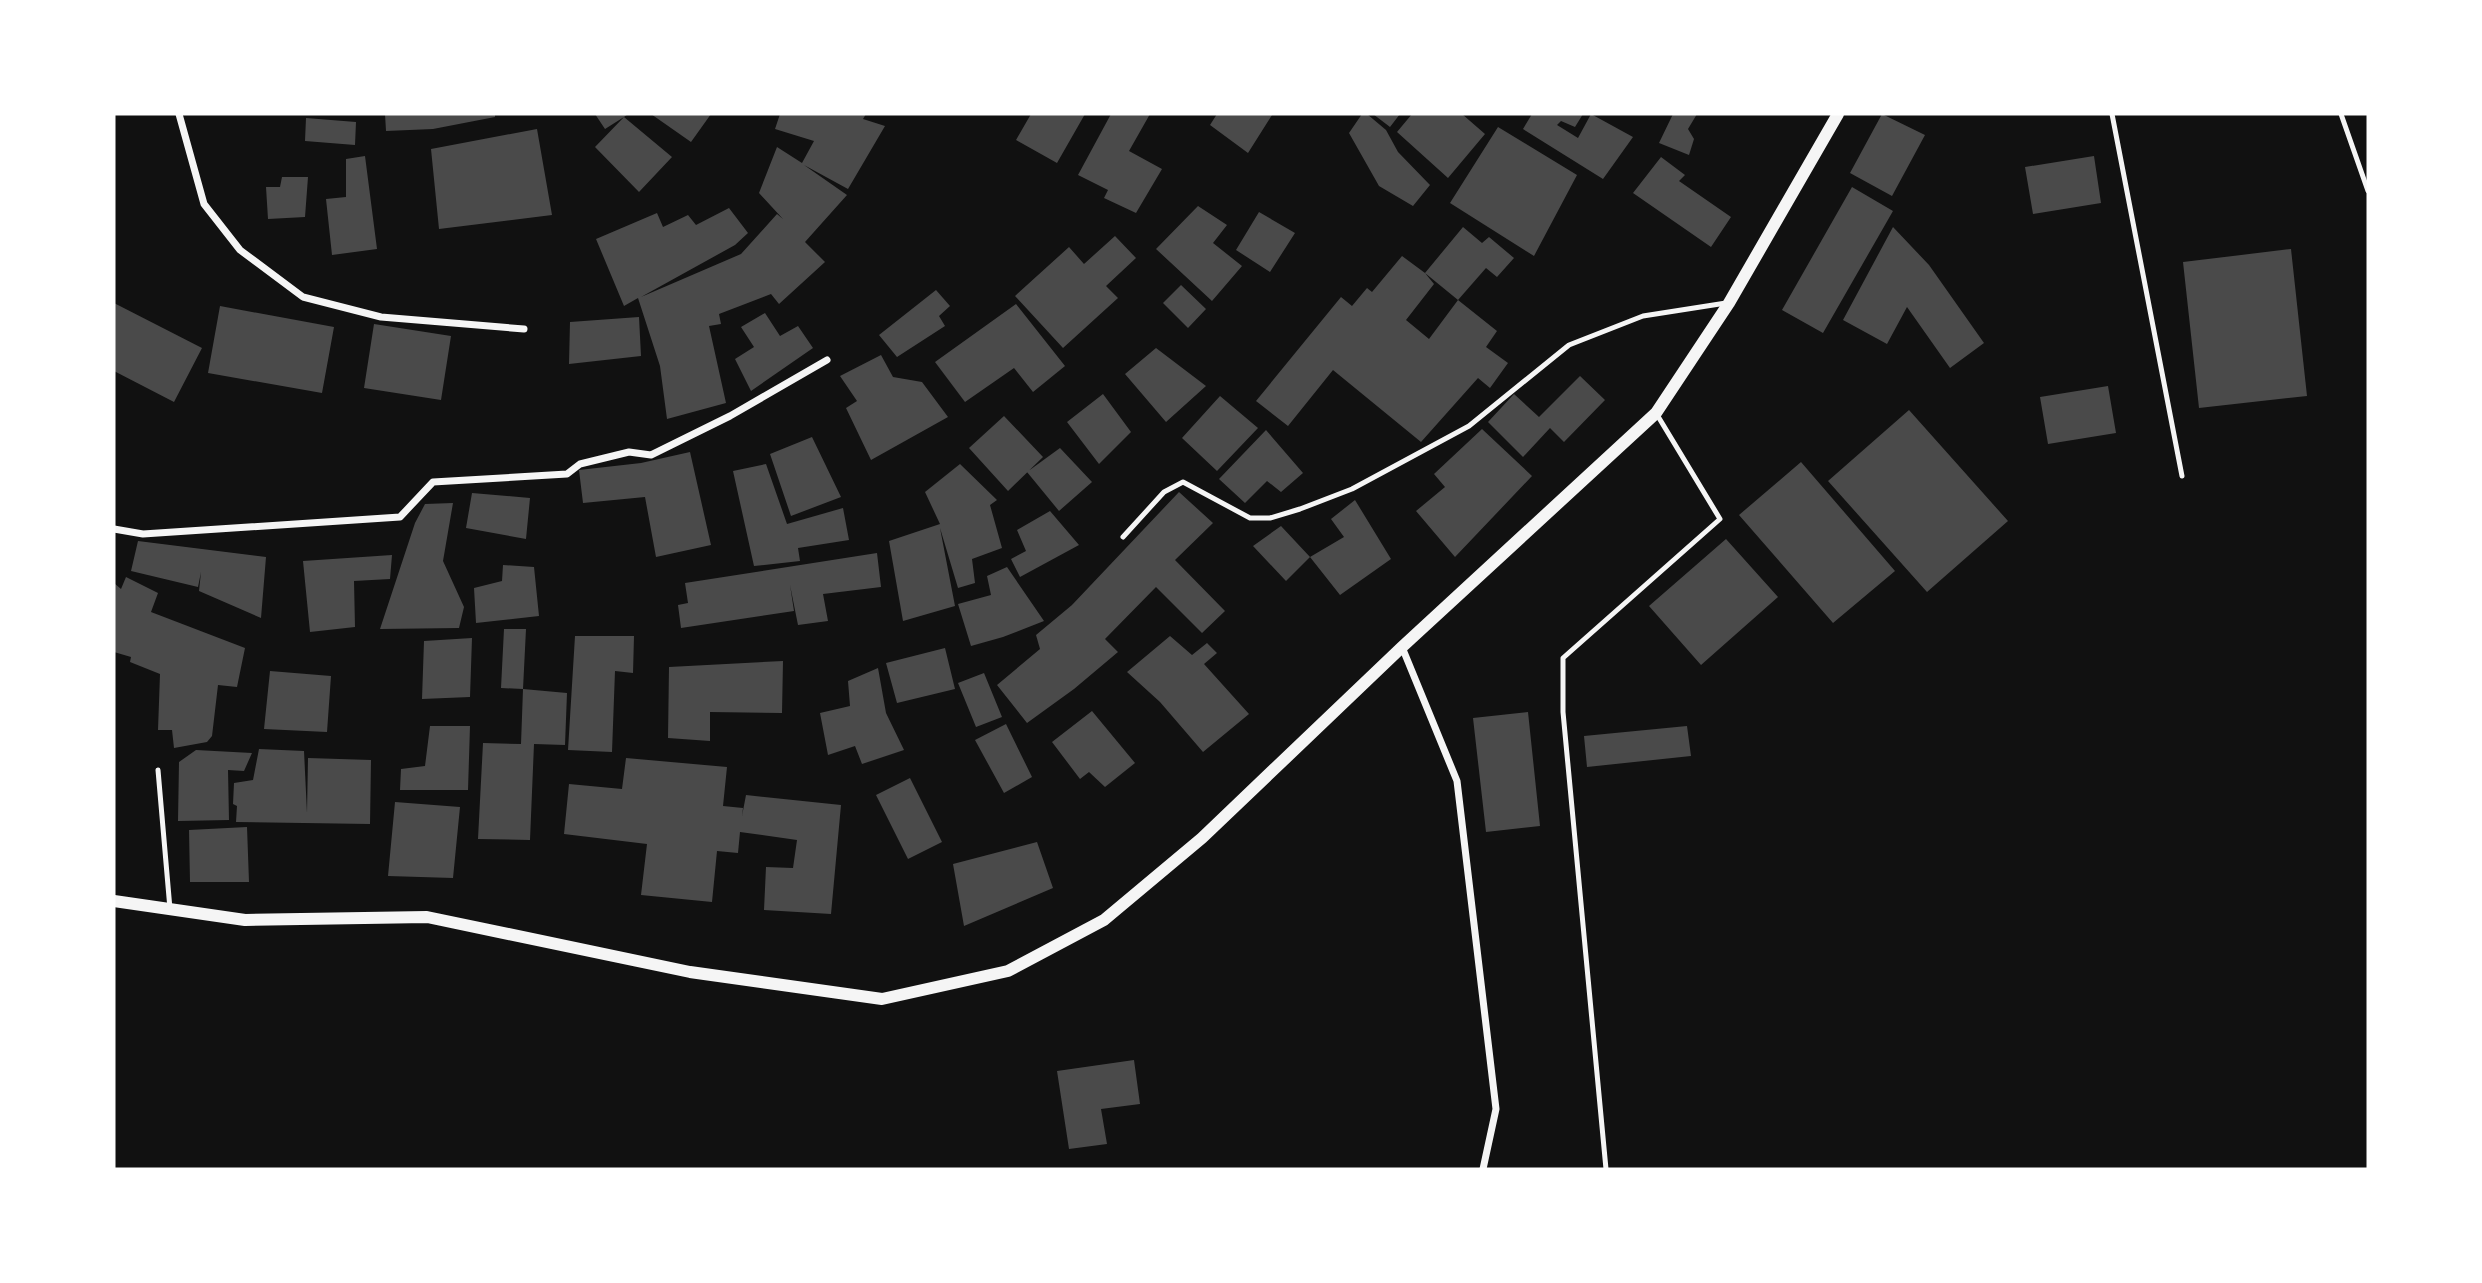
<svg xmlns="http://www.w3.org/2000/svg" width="2482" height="1283" viewBox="0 0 2482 1283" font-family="Rubik,sans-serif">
  <rect width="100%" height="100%" fill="#111"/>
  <!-- building -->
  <path fill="#4a4a4a" d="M385,114H495V117L433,129L386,131Z
    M595,114H628L624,117L672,157L639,192L595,147L624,117L605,129Z
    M651,114H711L691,142Z
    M780,114H866L863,119L885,126L848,189L804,165L847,195L805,242L825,262L779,304L771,294L719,314L721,324L709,326L726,403L667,419L660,366L638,298L624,306L596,239L657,213L663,227L688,215L696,225L729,208L748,233L735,245L641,297L741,254L777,214L783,219L759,193L777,147L802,163L814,141L775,129Z
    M1031,114H1085L1057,163L1016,140Z
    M1111,114H1150L1129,151L1162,169L1136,213L1104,198L1108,190L1078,175Z
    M1217,114H1271L1272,115L1248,153L1210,125Z
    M1362,114H1367L1386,130L1398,152L1430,185L1413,206L1379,186L1349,133Z
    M1373,114H1400L1390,127Z
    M1412,114H1462L1485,134L1448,178L1397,132Z
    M1532,114H1583L1575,127L1561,121L1557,125L1578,138L1591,114L1633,137L1603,179L1523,129Z
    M1673,114H1697L1688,129L1694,139L1689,155L1659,143Z
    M1882,114L1925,135L1892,196L1850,173Z
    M306,118L356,122L355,145L305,141Z
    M1498,127L1577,175L1534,256L1450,203Z
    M537,129L552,215L439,229L431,149Z
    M365,156L377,249L332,255L326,199L346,197V159Z
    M2094,156L2101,203L2033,214L2025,167Z
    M1661,157L1685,175L1679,181L1731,217L1711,247L1633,193Z
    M282,177H308L305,217L268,219L266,187H280Z
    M1852,187L1893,211L1823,333L1782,310Z
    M1198,206L1227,225L1213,243L1242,266L1212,301L1156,249Z
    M1259,212L1295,233L1270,272L1236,250Z
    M1463,227L1482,243L1489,237L1514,258L1497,277L1486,268L1458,300L1425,273L1434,284L1406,320L1429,339L1458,300L1497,331L1486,347L1508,363L1490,388L1478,378L1421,442L1333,370L1288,426L1256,401L1341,297L1352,306L1367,288L1372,292L1402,256L1425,273Z
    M1893,227L1929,265L1984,343L1950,368L1907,307L1887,344L1843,320Z
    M1115,236L1136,258L1106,286L1118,298L1063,348L1015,296L1069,247L1084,264Z
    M2291,249L2307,396L2199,408L2183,262Z
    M1181,285L1206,309L1188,328L1163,303Z
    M936,290L950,306L939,316L945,326L897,357L879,335Z
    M114,303L202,348L174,402L114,371Z
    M1016,304L1065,366L1033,392L1014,368L965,402L935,362Z
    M220,306L334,327L322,393L208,373Z
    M765,313L780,336L798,326L813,348L751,391L735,359L754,347L741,327Z
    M639,317L641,356L569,364L570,322Z
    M374,324L451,336L441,400L364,388Z
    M1156,348L1206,386L1166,422L1125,374Z
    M881,355L893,377L922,382L948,417L871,460L846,408L857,401L840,376Z
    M1580,376L1605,400L1564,442L1550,428L1523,457L1488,422L1514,394L1539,417Z
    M2108,386L2116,433L2048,444L2040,397Z
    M1103,394L1131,432L1099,464L1067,422Z
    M1220,396L1258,428L1217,471L1182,438Z
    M1909,410L2008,521L1927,592L1828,481Z
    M1004,416L1043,457L1008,491L969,448Z
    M1482,429L1532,476L1455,557L1416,511L1445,487L1434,474Z
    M1266,430L1303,473L1281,492L1267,481L1245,503L1219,479Z
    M812,437L841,497L791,516L770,454Z
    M1060,448L1092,482L1059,511L1027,472Z
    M690,452L711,545L656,557L645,497L583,503L579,470L641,463Z
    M1801,462L1895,571L1833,623L1739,515Z
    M766,464L787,524L843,508L849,540L798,548L800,561L754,566L733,471Z
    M960,464L997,500L990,505L1002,548L972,559L975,583L958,588L940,528L955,606L903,621L889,541L940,524L925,492Z
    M1179,492L1213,523L1175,560L1225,611L1202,633L1156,587L1105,639L1118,652L1074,689L1027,723L997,685L1040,649L1036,635L1072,605Z
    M472,493L530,498L526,539L466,528Z
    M1355,500L1391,559L1340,595L1310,557L1286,581L1253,546L1281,526L1310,557L1344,537L1331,519Z
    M453,503L443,561L464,607L459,628L380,629L415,523L425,504Z
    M1050,511L1079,545L1020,577L1011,559L1026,551L1017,530Z
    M1726,539L1778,597L1701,665L1649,606Z
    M138,541L266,557L261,618L199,591L201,572L198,587L131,571Z
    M877,553L881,587L823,594L828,621L798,625L790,585L794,611L681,628L678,605L688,603L685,583Z
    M392,555L390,579L354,581L355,627L310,632L303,561Z
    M503,565L534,567L539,616L476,623L474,588L502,581Z
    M1007,567L1044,621L1003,637L971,646L958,604L991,595L987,576Z
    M126,577L158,593L151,612L245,648L237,687L218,685L212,736L207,742L174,748L172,730H158L160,674L130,662L131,657L114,652V583L121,589Z
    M504,629H526L523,689L501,688Z
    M575,636H634L633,673L615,671L612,752L568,750Z
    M1170,636L1192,655L1207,643L1217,653L1204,664L1249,714L1203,752L1160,702L1127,672Z
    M472,638L470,697L422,699L424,641Z
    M945,648L955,689L897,703L886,663Z
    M783,661L782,713L710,712V741L668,738L669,667Z
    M878,668L886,713L904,750L862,764L855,746L828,755L820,713L850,706L848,681Z
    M270,671L331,676L327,732L264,729Z
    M984,673L1002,717L976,727L958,683Z
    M523,689L567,693L565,745L534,744L530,840L478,839L483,743L521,744Z
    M1092,711L1135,763L1105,787L1089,772L1080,779L1052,742Z
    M1528,712L1540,826L1486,832L1473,718Z
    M1006,724L1032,777L1004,793L975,740Z
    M430,726H470L468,790H400L401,769L425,766Z
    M1687,726L1691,756L1587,767L1584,736Z
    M259,749L304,751L307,813L308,758L371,760L370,824L236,822L237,806L233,804L234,783L253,780Z
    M196,750L252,753L244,771L228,770L229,820L178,821L179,762Z
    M626,758L727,767L723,806L743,808L742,816L746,795L841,805L831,914L764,910L766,867L793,868L797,840L740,832L738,853L717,851L712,902L641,895L647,844L564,834L569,784L622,789Z
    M910,778L942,842L908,859L876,795Z
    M395,802L460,807L453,878L388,876Z
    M247,827L249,882H190L189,830Z
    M1037,842L1053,888L964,926L953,864Z
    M1134,1060L1140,1104L1101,1109L1107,1144L1069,1149L1057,1071Z"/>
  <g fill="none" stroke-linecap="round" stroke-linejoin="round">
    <!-- service -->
    <path stroke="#f5f5f5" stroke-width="5" d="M2112,114L2182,476
      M2341,114L2368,191
      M1123,537L1164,492L1183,482L1250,518H1270L1300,509L1352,489L1469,426L1569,345L1643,316L1726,303
      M158,770L170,909
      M1606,1169L1563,712V658L1720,519L1656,413"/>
    <!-- minor -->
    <path stroke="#f5f5f5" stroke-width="7" d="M179,114L204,204L240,250L303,297L381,317L524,329
      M114,529L143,534L400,517L433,482L567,474L580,464L629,452L651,455L730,416L827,360
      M1402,647L1457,781L1496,1109L1483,1169"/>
    <!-- tertiary -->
    <path stroke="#f5f5f5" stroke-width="12" d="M114,901L245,920L427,917L690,972L882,999L1008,971L1104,920L1202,838L1402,647L1656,413L1729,303L1838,114"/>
  </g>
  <!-- border -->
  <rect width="2482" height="1283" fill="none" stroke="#ffffff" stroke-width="231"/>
</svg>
